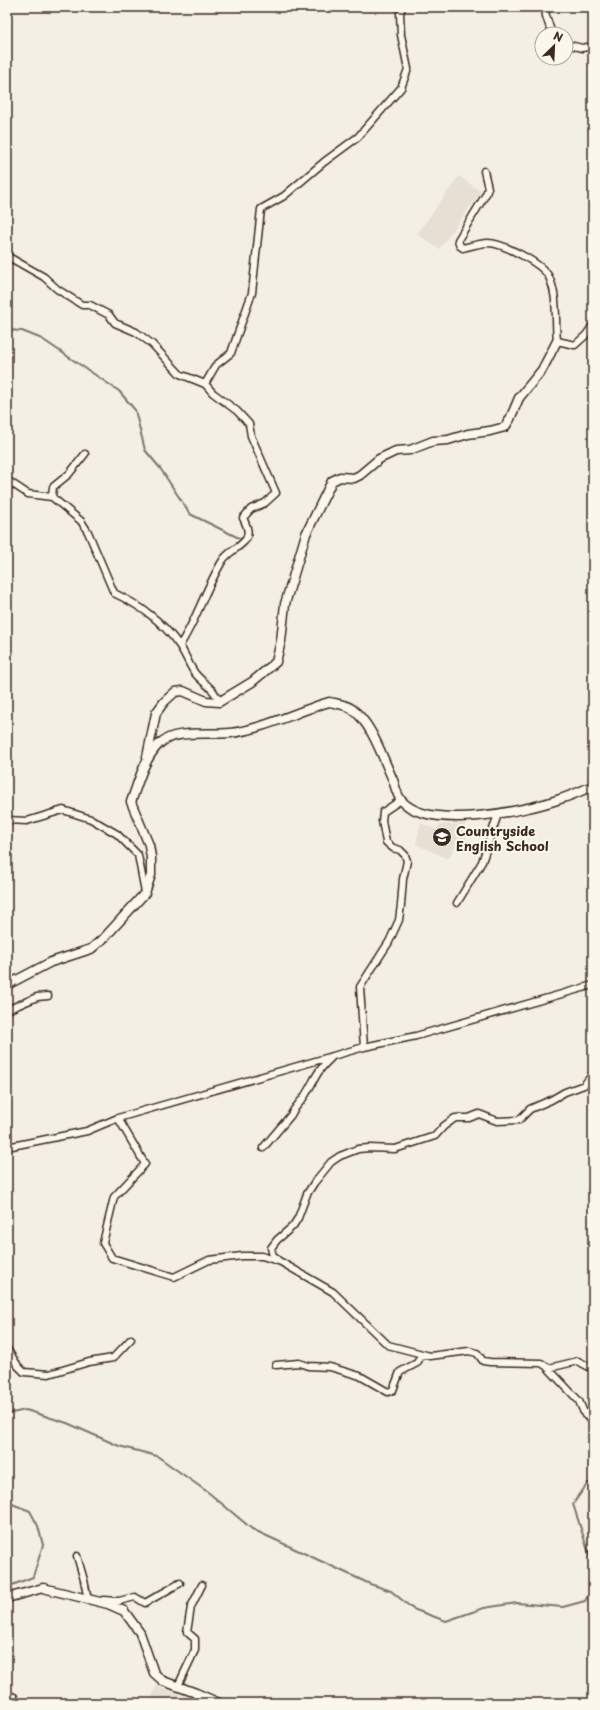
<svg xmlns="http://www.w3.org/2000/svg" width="600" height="1710" viewBox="0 0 600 1710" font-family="'Playpen Sans',sans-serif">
  <rect width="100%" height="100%" fill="#f3efe4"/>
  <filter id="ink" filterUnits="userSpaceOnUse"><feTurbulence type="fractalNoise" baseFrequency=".025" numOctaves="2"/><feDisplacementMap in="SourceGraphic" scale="8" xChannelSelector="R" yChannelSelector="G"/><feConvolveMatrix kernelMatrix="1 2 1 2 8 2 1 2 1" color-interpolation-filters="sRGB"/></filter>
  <g filter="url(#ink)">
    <!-- built -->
    <path fill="#e5dfd4" d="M459,176L481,192L439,249L417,234Z
      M421,823L436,830L440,825L464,824L467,844L455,847L448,859L416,844Z
      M156,1686L181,1694L176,1703H150Z"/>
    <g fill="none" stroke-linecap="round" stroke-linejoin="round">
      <!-- stream -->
      <path stroke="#817468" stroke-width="2" d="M7,330L22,331L42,339L119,391L135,410L145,450L160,468L190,514L243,540
        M7,1414L26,1410L67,1423L119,1446L157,1456L209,1493L252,1529L370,1584L391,1591L413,1609L446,1621L484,1608L517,1603L563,1607L585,1601L593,1587
        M593,1482L588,1483L573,1504L590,1557L593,1585
        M7,1502L30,1511L38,1526L43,1545L33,1577L7,1587"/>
      <!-- street casing -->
      <g stroke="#3b2a1e" stroke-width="9">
        <path id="street" d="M545,7L546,16L552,34
          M566,44L582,48L593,46
          M484,171L488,188L486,194L458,240L460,246L463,248C471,246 480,243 488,243C502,243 542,263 549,277C558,296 555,320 557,341L575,345L586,335L593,325
          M7,256L44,277L57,289L82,305H90L109,315L115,323L136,332L152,344L180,374L205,384
          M7,480L28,494L52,497L81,521L88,532L114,593C141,606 161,620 179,645C185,653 188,663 194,672C202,683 215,688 219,702
          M52,497L53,487L69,474L85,454
          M180,645C197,619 206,587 223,560C229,551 241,547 246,539C250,532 246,524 243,518L251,509L265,503L276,493L251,436L249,424L237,411L213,393L205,384L216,365L231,353L252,293L261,209L284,196L324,162L358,137L401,88L408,69L401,35L400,13L402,7
          M7,820L27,821L63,810L91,819L117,834L138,855L145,892
          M457,903L482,862L498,814
          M7,1010L37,997L48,996
          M364,1047L360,987L389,942L399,920L401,905L403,879L407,861L405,855L400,850L393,848L386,842L382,821L383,812L401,800
          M118,1118L145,1164L114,1197L103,1243L112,1258L174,1277L209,1260L242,1256H262L281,1262L333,1292L388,1345L430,1356L469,1351L477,1353L483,1361L490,1362L541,1363L546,1366L579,1401L585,1415L593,1420
          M7,1147L87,1131L118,1118L364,1047L416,1036L593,985
          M263,1148L291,1115C294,1108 300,1103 304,1097C314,1082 316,1071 331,1058
          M278,1260L273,1256L271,1248L277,1240L293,1226L298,1218L307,1194L314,1183L331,1162L340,1156L358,1149L369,1148L395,1149L435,1136L444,1126L455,1118H469L479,1114L497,1121L519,1120L530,1109L551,1100L565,1092L584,1085L593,1074
          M7,1349L18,1366L24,1372L49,1374L89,1362L113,1358L131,1339
          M276,1365L299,1363L308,1366L330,1367L360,1376L388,1392L393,1390L400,1372L417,1363L422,1354
          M549,1368L578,1361L593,1369
          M77,1556L84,1580L88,1600H90
          M103,1600L119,1601L135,1597L145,1603L180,1583
          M178,1686L195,1650V1639L187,1632L191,1607L202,1585
          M7,1694L14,1697L13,1703
          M196,1703V1693"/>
      </g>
      <!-- secondary casing -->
      <g stroke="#3b2a1e" stroke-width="11">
        <path id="secondary" d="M147,757L156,713L164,702L175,692L183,691L206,701L219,702L252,682L276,662L281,641L285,604L306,534L332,481L340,477L354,478L360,475L379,459L396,451L410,450L433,441L448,440L468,434L490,431L505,427L510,419L519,398L542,370L557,341
          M7,985L51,962L91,949L105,937L145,893L151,875V857L149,845L131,802C138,783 144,759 159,744C174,729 210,735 230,733C261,730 298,711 329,702C338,704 345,704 352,709C372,723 383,759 393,780C395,786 397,795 401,800C428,832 526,811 560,799C570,796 579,792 588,788L593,787
          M7,1598L43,1588L108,1604L124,1611L140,1633L154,1673L163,1681L196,1693L219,1703"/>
      </g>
      <!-- street -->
      <use href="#street" stroke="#fbf7ec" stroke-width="6"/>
      <!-- secondary -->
      <use href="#secondary" stroke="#fbf7ec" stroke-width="8"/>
    </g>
  </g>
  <!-- icons -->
  <defs>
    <g id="school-disc" transform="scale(1)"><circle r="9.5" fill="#3b2a1e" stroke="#fbf7ec"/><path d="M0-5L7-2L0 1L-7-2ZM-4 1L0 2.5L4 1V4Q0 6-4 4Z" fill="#fff"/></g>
  </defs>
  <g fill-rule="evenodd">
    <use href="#school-disc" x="442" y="837"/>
  </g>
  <g text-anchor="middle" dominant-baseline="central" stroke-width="4" stroke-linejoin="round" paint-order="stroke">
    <!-- poi labels -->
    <g font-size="13" font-weight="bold" fill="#3b2a1e" stroke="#fbf7ec" text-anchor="start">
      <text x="456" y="830">Countryside<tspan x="456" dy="15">English School</tspan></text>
    </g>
  </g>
  <!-- margin -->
  <rect width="600" height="1710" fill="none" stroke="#fbf7ec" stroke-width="24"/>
  <rect x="12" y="12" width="576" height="1686" fill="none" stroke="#3b2a1e" stroke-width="1.5" filter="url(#ink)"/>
  <!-- north arrow -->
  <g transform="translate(554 46) rotate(24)"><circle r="19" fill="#fbf7ec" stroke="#aea59a"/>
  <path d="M0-3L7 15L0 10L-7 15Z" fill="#3b2a1e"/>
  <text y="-6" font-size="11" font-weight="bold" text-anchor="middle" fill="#3b2a1e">N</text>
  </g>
</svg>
